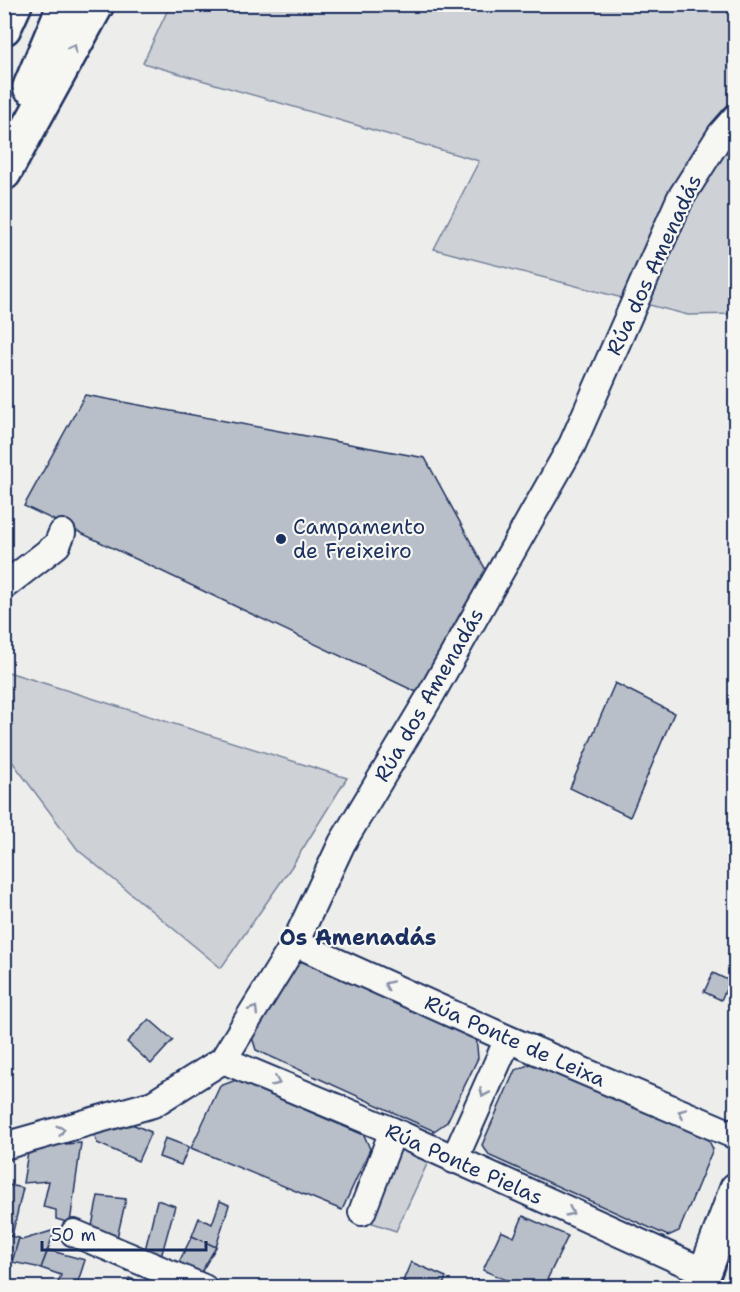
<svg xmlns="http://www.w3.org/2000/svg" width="740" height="1292" viewBox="0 0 740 1292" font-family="'Shantell Sans',sans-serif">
  <rect width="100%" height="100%" fill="#edeeec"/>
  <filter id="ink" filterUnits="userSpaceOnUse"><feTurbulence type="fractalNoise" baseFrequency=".0167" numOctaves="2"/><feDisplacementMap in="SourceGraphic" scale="12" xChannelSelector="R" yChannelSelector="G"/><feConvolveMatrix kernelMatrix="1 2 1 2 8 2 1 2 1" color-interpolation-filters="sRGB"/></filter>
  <g filter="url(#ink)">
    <!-- green -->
    <path fill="#ced2d7" stroke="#74809a" stroke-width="1.5" d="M170,5H735V314L688,315L434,249L479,161L143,63Z
      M5,671L347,778L292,866L221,968L78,850L5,752Z
      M401,1148L428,1162L396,1231L370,1222Z"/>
    <!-- building -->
    <path fill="#b9bfc8" stroke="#1b2f5e" stroke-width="1.5" d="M85,395L425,458L487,572L429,698L24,506Z
      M615,683L674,713L630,817L570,788Z
      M306,960L476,1035L478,1058L447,1122L434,1131L256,1050L252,1037L288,967Z
      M713,973L730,981L721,1000L704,992Z
      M149,1019L173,1040L151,1064L127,1042Z
      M536,1062L707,1137L713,1149L679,1231L668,1236L490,1156L482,1145L515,1070Z
      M236,1080L364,1135L370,1149L342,1210L191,1148L220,1086Z
      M127,1122L151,1132L138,1161L97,1143L93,1129Z
      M165,1138L189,1147L181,1165L159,1157Z
      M81,1143L70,1223L56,1219V1210L43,1207L49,1181L23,1183L29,1146Z
      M4,1184L23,1188L12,1236L4,1234Z
      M98,1196L126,1199L117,1238L91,1231Z
      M157,1200L175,1206L161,1257L145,1250Z
      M220,1201L229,1205L216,1247L192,1236L199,1218L212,1224Z
      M523,1216L568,1236L543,1288H525L483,1270L501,1231L514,1237Z
      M55,1230L41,1268L12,1262L19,1238L22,1240Z
      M4,1235L19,1238L12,1262L4,1260Z
      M192,1236L216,1247L199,1276L176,1268Z
      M48,1250L85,1260L76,1288H56L61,1275L41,1268Z
      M411,1262L446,1277L442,1288H418L403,1281Z
      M129,1278L147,1284L146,1288H127Z
      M4,1279L10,1280L9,1288H4Z"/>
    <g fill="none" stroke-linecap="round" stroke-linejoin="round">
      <!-- minor casing -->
      <g stroke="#1b2f5e" stroke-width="30">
        <path id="minor" d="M4,586L57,545L62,533
          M295,943L508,1039L736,1136
          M223,1060L393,1131L705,1272
          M4,1146L153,1104L223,1060L295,943L342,843L429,698L572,445L680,199L721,134L736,117
          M454,1160L508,1039
          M362,1212L393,1131
          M74,1233L204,1288"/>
      </g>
      <!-- major casing -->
      <g stroke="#1b2f5e" stroke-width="36">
        <path id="major" d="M699,1288L736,1189"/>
      </g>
      <!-- highway casing -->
      <g stroke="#1b2f5e" stroke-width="38">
        <path id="highway" d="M4,28L15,4
          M30,87L65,4
          M4,173L97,4"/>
      </g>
      <!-- minor -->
      <use href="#minor" stroke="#f6f6f2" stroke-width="26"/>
      <!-- major -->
      <use href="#major" stroke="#f6f6f2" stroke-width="32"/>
      <!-- highway -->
      <use href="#highway" stroke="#f6f6f2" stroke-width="33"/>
    </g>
    <!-- one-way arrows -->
    <defs><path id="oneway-chevron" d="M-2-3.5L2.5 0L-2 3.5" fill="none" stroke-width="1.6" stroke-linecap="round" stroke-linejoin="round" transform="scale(1.5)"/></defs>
    <g stroke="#8892a8">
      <use href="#oneway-chevron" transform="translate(73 48) rotate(-61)"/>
      <use href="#oneway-chevron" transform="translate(388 985) rotate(-156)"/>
      <use href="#oneway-chevron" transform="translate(254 1010) rotate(-58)"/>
      <use href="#oneway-chevron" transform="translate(276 1082) rotate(23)"/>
      <use href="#oneway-chevron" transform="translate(484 1093) rotate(114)"/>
      <use href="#oneway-chevron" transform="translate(682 1113) rotate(-157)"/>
      <use href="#oneway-chevron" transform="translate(61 1130) rotate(-16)"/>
      <use href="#oneway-chevron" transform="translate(570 1212) rotate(24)"/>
    </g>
  </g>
  <!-- markers -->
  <circle fill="#1b2f5e" stroke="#f6f6f2" stroke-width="2" cx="281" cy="539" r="6"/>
  <g text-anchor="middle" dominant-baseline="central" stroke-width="4.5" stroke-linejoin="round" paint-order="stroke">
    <!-- street labels -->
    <g font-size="21" fill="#1b2f5e" stroke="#f6f6f2">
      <text transform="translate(654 265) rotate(-65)">Rúa dos Amenadás</text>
      <text transform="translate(429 695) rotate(-60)">Rúa dos Amenadás</text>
      <text transform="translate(515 1041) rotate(24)">Rúa Ponte de Leixa</text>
      <text transform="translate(464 1164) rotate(24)">Rúa Ponte Pielas</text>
    </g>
    <!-- poi labels -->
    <g font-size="21" fill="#1b2f5e" stroke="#f6f6f2" text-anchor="start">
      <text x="293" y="527">Campamento<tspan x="293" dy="24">de Freixeiro</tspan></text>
    </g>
    <!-- neighbourhood labels -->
    <g font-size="22" font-weight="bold" fill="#1b2f5e" stroke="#f6f6f2">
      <text x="358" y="937">Os Amenadás</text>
    </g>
  </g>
  <!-- margin -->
  <rect width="740" height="1292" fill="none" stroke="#f6f6f2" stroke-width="24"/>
  <rect x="12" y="12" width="716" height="1268" fill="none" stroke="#1b2f5e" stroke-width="2" filter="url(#ink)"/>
  <!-- scale -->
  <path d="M42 1241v9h164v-9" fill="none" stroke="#1b2f5e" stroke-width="3"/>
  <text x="51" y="1241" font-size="18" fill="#1b2f5e" stroke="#f6f6f2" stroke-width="4.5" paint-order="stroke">50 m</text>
</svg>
